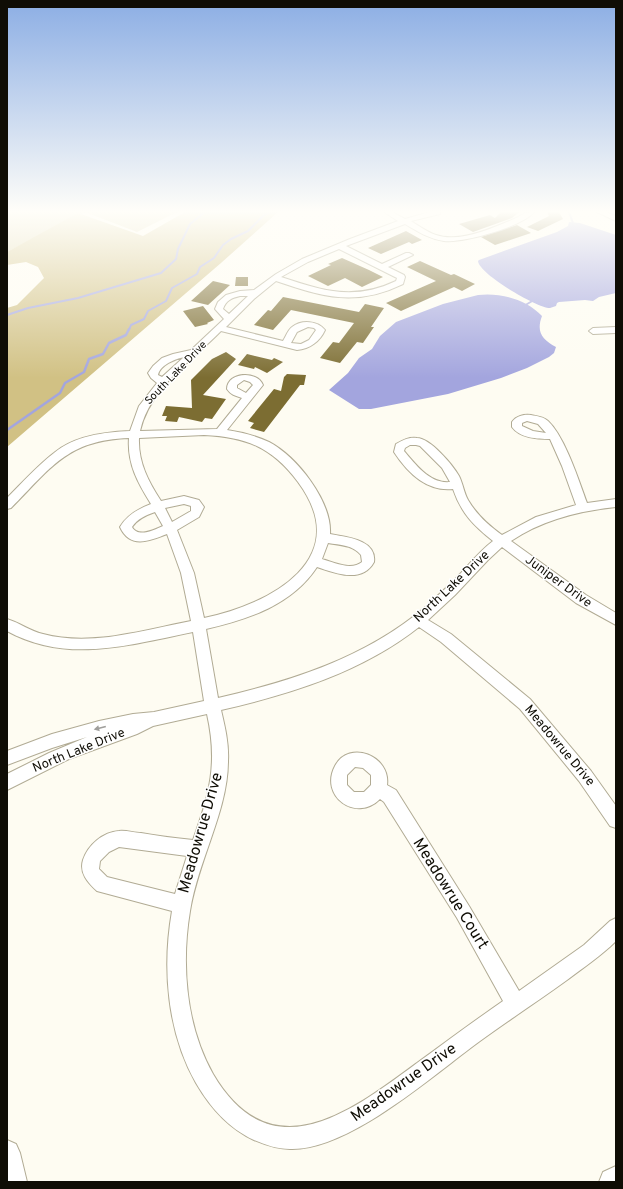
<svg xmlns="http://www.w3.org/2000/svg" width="623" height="1189" viewBox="0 0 623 1189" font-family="Overpass,sans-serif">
  <rect width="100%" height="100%" fill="#fefcf2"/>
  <!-- green -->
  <path fill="#ddd3ab" d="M7,212H177L137,232L85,212L7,252Z"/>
  <!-- forest -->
  <path fill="#d1c184" d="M185,212H278L221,263L7,447V308L17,305L44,278L38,267L26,262L7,265V252L78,213L143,236Z"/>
  <!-- water -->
  <path fill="#a3a5de" d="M569,222L580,223L616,235V293L599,297L593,301L585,300L559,302L557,303L556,306C554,307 552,307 550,308C537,308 479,274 478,261L479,260L557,232L568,226Z
    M478,295C500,292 527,300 542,316C536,332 542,339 556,347L554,353L549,357L527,368L501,378L448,394L371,409H359L329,390L348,373L359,358L372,349L380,336L396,322L443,304Z"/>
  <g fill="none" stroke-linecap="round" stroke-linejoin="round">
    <!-- stream-far1 -->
    <path stroke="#a3a5de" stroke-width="2" d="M569,212L574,226
      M522,307L534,300
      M7,315L28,308L78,298L161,273L176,259L178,249L190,224L205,212
      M129,330L131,325L144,319L148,311L166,301L172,288L197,274L200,267L214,258L223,245L231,239L248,231L264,215L271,212"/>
    <!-- stream -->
    <path stroke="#a3a5de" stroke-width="2.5" d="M7,430L60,393L65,383L84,372L89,359L103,354L109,343L126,335L129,329"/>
  </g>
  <!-- building -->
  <path fill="#7c6d32" d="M501,212H519L512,218L473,232L459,224L490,215L495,218Z
    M547,212H559L563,219L538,231L527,227L549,216Z
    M517,225L531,233L495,245L481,237Z
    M406,231L422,240L412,244L409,242L381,254L368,248Z
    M342,258L369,270L383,277L362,287L345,278L328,286L308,276L331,265L328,264Z
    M420,261L451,275L454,274L475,284L462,291L454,287L401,311L386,303L436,281L407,267Z
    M236,277H248V286H235Z
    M213,281L230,285L208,305L191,301Z
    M283,297L359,312L365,304L384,308L371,327H374L363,343L357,342L340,363L320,358L333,342L339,343L354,323L291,310L273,330L254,325L268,310L271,311Z
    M203,306L214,320L207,323L208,324L195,327L183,311Z
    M226,352L236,359L203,395L226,399L212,419L205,418L202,422L179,417L177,422L165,421L167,416H162L166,406L192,408L191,380L212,359Z
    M247,354L272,360L274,358L283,362L267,373L255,367L254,369L238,365Z
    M287,374L306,375L304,385H300L264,432L250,428L254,423L248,421L274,389L281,391L284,377Z"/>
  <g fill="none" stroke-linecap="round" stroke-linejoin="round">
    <!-- minor casing -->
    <g stroke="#b1ab94" stroke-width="2">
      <path id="minor" d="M384,212H392L405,219L430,212H440V214L411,221C419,226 427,232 436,235C460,243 492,228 514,219C522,216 525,211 534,212C522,227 463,243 444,241C429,239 417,231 405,224L346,246L382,264L406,253H409L413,255L388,267L404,275L405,277L403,284C356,307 323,297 276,281L254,299L226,327L283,341C286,336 288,330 292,327C302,319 318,321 325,330C320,341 310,349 297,350L221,331C192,361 150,387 140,431L217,429L242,398C236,396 231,395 227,389C227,372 257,370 263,385L227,430C241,432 256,436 269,442C297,457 332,501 330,534C345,537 377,539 374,562C362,584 335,573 317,567C292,605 249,619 206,629L218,698C292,681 364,658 423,609C436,597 449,586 461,573C471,562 481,550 493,541C474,526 461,513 453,489C427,492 407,472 394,452L396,444C403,440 409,437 417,438C430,438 453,465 459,476C463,484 464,493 468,500C477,515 488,525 502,535L536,517L576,505L562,466L550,439C537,439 520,438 512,427V422C516,416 524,414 531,415C537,416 544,417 548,421C565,437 579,481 587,503L616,499V507C578,511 542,520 511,541L586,595L616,613V625L576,603L502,547L488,560L455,595L428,620L451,634L530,699L591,771L616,806V828L610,826L579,781L520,709L441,642L419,627C362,672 291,694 221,710C225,727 229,744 228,761C228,811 198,860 190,911C181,965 186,1026 213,1074C271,1173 351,1112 417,1063C446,1042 474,1021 503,1001L457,918L384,802L380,799C356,823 319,796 335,766C349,739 391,756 387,785L396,790L469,906L519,991L584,945L610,921L616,918V941C601,956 584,967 567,980C538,1001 509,1020 480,1041C433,1075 349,1151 290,1149C277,1149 266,1145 254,1140C228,1128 210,1107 196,1083C167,1032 162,968 172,911L97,891C88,883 79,873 83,860C88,845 103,832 119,831C126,830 134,833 141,833C158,836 175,838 193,840C210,793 218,763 207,714L153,726L137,734L69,759L7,790V774L49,753L87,737L52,748L7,765V751L52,734L99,721L133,714L154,712L204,701L193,632C129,645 67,664 7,631V619C20,623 30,631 43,634C91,647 144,630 191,621L181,573L167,534C149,541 130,549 120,527C127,515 138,509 151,504C138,483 127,464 129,438C67,440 51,468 11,508L7,509V498C22,483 37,466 54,453C74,436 104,432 130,431L139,406L157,383L151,378L148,373L153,366L162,358L173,354L191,350L224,319L215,309L218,302L226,295L240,291L254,290L276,274L302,259L350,239L398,221ZM339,249L397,278L396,281C354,301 324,291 281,277L308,262ZM240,296H248L229,314L223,309C226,300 232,298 240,296ZM308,327L314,328L316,330L309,340L301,344L291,343L297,332ZM184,357L162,377L158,375C160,365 175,359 184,357ZM244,380L250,382L253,385L246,393L237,388V385ZM527,421L538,424L546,433L533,431L522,426V423ZM204,435C246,437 272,447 298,482C355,559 271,604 204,618L194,573L177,530L199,517L204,507L199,500L184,496L161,501C148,481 138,462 139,438ZM410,445H416L420,446L442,468L450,482C430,484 416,465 404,451L405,448ZM184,504L191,506V511L172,522L165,508ZM155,512L163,526C154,530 138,538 132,527C137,519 146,515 155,512ZM328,543C340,545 353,545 361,555L362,562C351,571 333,562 322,559ZM355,767L363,768L371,775V785L364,792H354L347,785V775ZM119,847L187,856L175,894L107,877L99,869L100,861L109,852Z
        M597,212H606L616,216V221Z
        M616,327V333L593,334L589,331L593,328Z"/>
    </g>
    <!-- tertiary casing -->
    <g stroke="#b1ab94" stroke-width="2">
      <path id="tertiary" d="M7,1140L16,1144L20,1153L27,1182H7Z
        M616,1166V1182H599L603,1172Z"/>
    </g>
    <!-- minor -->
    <use href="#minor" fill="#fff" fill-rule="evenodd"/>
    <!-- tertiary -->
    <use href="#tertiary" fill="#fff" fill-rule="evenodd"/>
  </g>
  <!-- one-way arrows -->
  <defs><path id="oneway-solid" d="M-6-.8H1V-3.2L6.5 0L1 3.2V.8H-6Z"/></defs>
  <use fill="#9f9e9b" href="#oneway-solid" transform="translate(100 728) rotate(166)"/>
  <!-- sky -->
  <linearGradient id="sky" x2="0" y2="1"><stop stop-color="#8caee4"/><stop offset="0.56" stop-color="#fffef9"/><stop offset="1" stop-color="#fffef9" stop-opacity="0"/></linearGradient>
  <rect width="623" height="378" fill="url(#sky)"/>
  <g text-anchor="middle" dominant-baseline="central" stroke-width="3" stroke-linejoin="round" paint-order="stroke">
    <!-- far-street labels -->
    <g font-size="11" fill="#0f0d05" stroke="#fff">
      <text transform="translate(176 373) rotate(-46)">South Lake Drive</text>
    </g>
    <!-- street labels -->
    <g font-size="13" fill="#0f0d05" stroke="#fff">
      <text transform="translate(558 582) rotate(36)">Juniper Drive</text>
      <text transform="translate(452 587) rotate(-43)">North Lake Drive</text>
      <text transform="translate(559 746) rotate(50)">Meadowrue Drive</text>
      <text transform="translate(79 751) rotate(-22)">North Lake Drive</text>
    </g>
    <!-- near-street labels -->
    <g font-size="16" fill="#0f0d05" stroke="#fff">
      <text transform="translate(201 833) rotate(-74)">Meadowrue Drive</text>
      <text transform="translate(450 894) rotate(58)">Meadowrue Court</text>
      <text transform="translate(404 1083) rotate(-35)">Meadowrue Drive</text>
    </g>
  </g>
  <!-- border -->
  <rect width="623" height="1189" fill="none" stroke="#0f0d05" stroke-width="16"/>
</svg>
